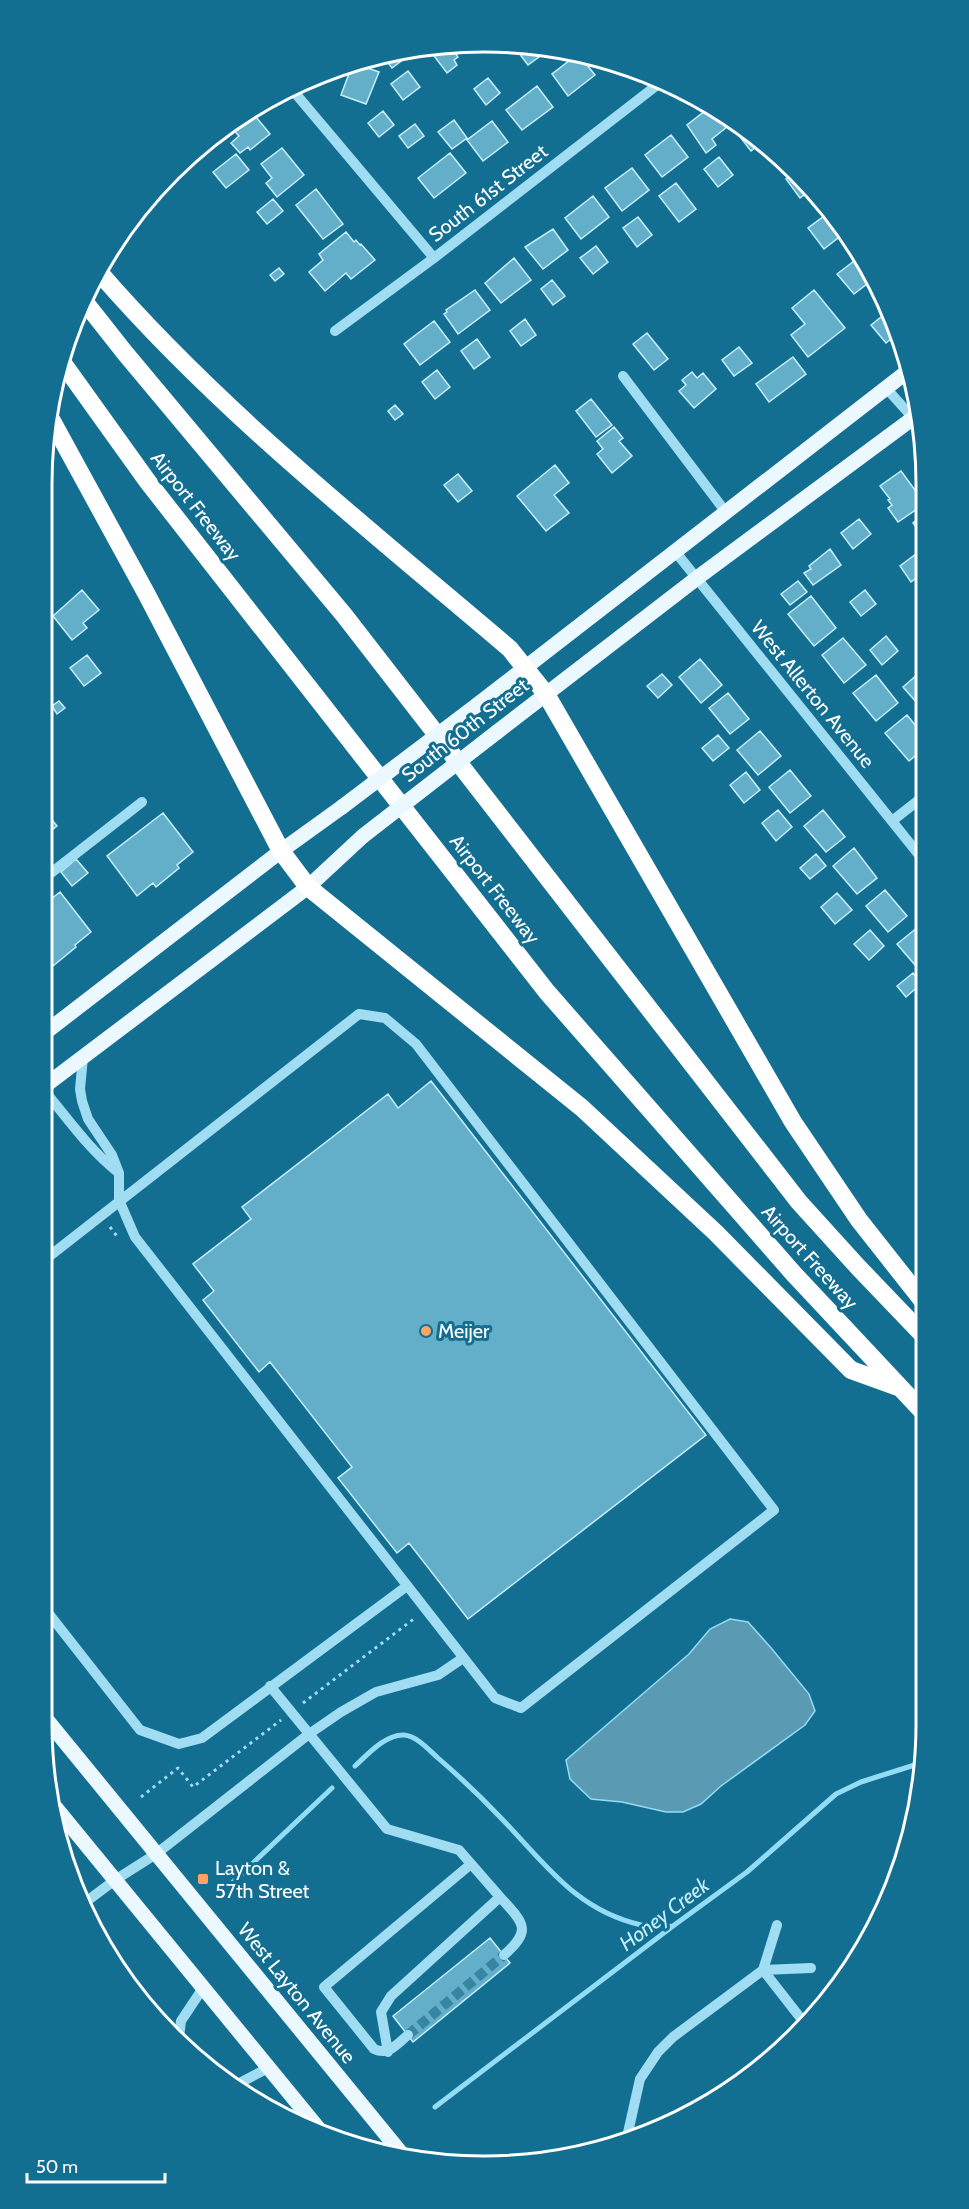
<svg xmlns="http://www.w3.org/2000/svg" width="969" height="2209" viewBox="0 0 969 2209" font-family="Cabin,sans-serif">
  <rect width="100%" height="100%" fill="#136f92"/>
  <!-- water -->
  <path fill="#5a9ab3" stroke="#92dcf5" stroke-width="1.5" d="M730,1619L748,1622L772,1649L809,1694L815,1711L805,1725L721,1786L701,1804L683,1812H666L622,1802L591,1799L570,1779L566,1760L689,1654L710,1629Z"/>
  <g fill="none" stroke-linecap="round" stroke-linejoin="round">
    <!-- stream -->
    <path stroke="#92dcf5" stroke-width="5" d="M355,1766C368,1754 386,1734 404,1735C417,1736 429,1750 438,1758C460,1777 481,1797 501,1818C545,1863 575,1910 641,1925C651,1927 662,1926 673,1926
      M233,1882L332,1788
      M435,2107L673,1926L747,1872L836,1794L861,1782L921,1763"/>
  </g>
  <!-- building -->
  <path fill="#63aec9" stroke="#c7effd" stroke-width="1.5" d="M449,44L458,57L454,60L457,65L447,73L431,52L439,46Z
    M519,45L537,46L543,54L528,65L515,48Z
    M416,50L392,68L382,55Z
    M578,54L595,75L568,96L552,74Z
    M353,63L379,72L366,104L341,95Z
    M408,71L420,87L403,100L391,84Z
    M488,78L500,93L486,105L474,89Z
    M537,86L553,107L522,130L506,110Z
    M710,107L727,127L712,139L716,145L706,153L687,125Z
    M251,111L270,134L250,150L248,147L240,153L231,143L239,136L229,125Z
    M383,111L394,125L379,137L368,123Z
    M454,120L467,138L452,149L438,132Z
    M492,121L508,142L483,161L467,140Z
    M415,124L424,136L408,148L399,136Z
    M744,128L761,143L751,151L737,133Z
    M671,135L688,157L662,177L645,155Z
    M282,148L304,175L277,197L266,183L272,178L261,164Z
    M450,153L466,173L434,198L418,178Z
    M236,154L249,170L226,188L213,172Z
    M719,157L733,175L718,187L704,169Z
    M632,168L649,190L622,211L605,188Z
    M794,173L812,189L800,198L786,179Z
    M676,183L696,209L679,222L659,196Z
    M316,189L343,224L323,239L296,205Z
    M593,196L609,217L581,239L565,218Z
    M821,198L843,234L824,249L808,228L824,216L819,210L823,207L818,200Z
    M273,199L283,211L267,224L257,212Z
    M638,217L652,235L637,247L623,228Z
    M553,229L568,250L543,269L525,247Z
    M346,232L354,242L356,240L360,245L361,244L375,260L351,279L346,273L325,291L309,272L323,260L319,254Z
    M596,246L608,262L593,274L580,258Z
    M514,258L531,280L501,303L485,283Z
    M858,258L872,280L854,294L837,274Z
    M279,268L284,274L275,281L270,275Z
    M552,280L565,296L553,305L541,289Z
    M475,290L490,310L458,334L444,314L447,312L446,310Z
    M814,290L845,328L808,357L791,335L805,324L792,308Z
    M881,296L893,315L898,333L886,343L871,325L886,313L876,300Z
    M525,319L536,335L521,346L510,331Z
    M434,321L450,342L420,365L404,344Z
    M647,333L668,359L654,370L633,344Z
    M477,339L490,357L474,369L461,351Z
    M739,347L752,363L734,376L722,360Z
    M793,357L806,374L769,402L756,384Z
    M437,370L450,387L435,399L422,382Z
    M692,372L697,378L703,373L716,389L694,408L679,391L686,385L682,380Z
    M591,399L612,425L596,437L576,411Z
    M395,405L403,414L395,420L388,411Z
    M614,427L623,438L619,441L632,456L612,473L597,454L603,449L597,441Z
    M555,465L569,483L554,495L569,513L546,531L517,496Z
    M901,471L923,501V505L898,522L888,508L892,505L888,500L890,499L880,486Z
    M458,474L472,491L458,502L444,485Z
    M923,515V537L913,523Z
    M859,519L871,534L853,549L841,533Z
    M830,549L841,565L813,585L804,573L811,569L809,566Z
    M916,554L924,564V572L911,582L900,566Z
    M798,581L807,592L790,605L781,594Z
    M82,590L99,610L83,623L87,628L72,640L53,616Z
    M865,590L876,604L861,616L850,602Z
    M811,596L836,628L814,646L788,614Z
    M886,636L898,651L882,665L870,650Z
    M843,638L866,665L844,683L822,655Z
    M87,655L101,673L84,686L70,668Z
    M700,659L722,685L701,703L679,677Z
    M919,673L924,679V697L917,703L903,687Z
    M662,674L672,685L658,698L647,686Z
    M876,675L898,703L876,721L853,693Z
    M728,693L749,719L730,734L709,708Z
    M59,701L65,708L57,714L52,706Z
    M907,715L924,736V749L909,761L885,733Z
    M760,731L781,756L758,775L737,750Z
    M718,735L729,748L713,761L702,748Z
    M790,770L811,796L790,813L769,787Z
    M746,772L760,790L744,803L730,785Z
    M42,808L57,826L42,838Z
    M778,810L792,827L776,841L762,823Z
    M823,810L845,837L826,852L804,826Z
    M163,813L193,852L177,865L179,868L156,887L153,883L137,896L107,856Z
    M854,848L877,878L857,894L833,866Z
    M816,854L826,866L810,879L800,868Z
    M76,859L88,873L72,886L61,872Z
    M885,890L907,916L888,932L866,906Z
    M60,892L91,932L75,945L76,947L53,966L51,963L42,970V906Z
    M837,893L852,910L835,924L821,907Z
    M918,927L925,935V969L921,972L897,944Z
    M870,930L884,946L869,960L854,944Z
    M913,973L921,984L906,997L897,986Z
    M431,1081L706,1435L468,1619L409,1543L397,1553L338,1478L352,1467L270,1362L259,1372L203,1300L214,1291L193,1264L251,1219L242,1207L388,1094L398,1108Z
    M490,1938L510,1963L413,2042L393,2016Z"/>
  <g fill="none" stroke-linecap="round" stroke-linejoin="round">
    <!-- minor-tunnel -->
    <path stroke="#3685a2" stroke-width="10" stroke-dasharray="10 5" stroke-linecap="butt" d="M408,2035L504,1955"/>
    <!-- path -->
    <path stroke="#a0dcf2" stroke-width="3" stroke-dasharray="3 4.5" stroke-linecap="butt" d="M110,1227L119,1239
      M303,1703L415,1618
      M141,1797L178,1768L193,1787L281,1720
      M72,1880L77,1869"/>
    <!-- minor -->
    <path stroke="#a0dcf2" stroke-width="10" d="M290,87L434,258
      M335,331L434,258L661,82
      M623,376L725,511
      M886,388L923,429
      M674,550L924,861
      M892,821L924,796
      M42,880L142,802
      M42,1088C67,1117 88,1149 119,1173L112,1155L88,1119L82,1101L80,1089L83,1057
      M42,1262L359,1014L385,1018L416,1044L774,1510L521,1708L495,1698L135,1237L119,1200V1173
      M42,1605L140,1730L179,1744L202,1738L407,1586
      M270,1686L387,1829L459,1850L500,1897L391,1996L381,2012L388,2052
      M500,1897C522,1922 534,1929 504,1955
      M83,1904L115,1880L156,1854L309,1734L341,1712L376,1692L438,1675L463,1658
      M763,1970L806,2025
      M763,1970L811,1968
      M408,2035C397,2044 389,2056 374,2049L324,1987L471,1864
      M179,2038L181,2021L203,1988
      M236,2085L268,2068
      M627,2137L640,2079L658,2052L673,2037L763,1970L777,1925"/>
    <!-- major -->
    <path stroke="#ebf8ff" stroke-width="15" d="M477,705L908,371
      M497,732L697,578L920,413
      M42,1035L281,851L342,807
      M42,1088L308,887L363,836
      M42,1714L406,2159
      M56,1808L318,2128"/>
    <!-- highway -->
    <path stroke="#fff" stroke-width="18" d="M98,271C220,412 368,528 510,649L546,694L793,1122L859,1220L926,1305
      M84,301L125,353L344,615L799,1202L858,1267L926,1338
      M62,362L148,482L547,992L793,1273L926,1415
      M52,421L146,593L281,851L308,887L582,1108L716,1233L851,1370L898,1387"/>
    <!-- major-bridge -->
    <path stroke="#ebf8ff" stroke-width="15" d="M342,807L477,705
      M363,836L497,732"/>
  </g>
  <!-- markers -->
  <g fill="#ffa461" stroke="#136f92" stroke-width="2">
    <circle cx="426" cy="1331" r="6"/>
    <rect x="197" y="1873" width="12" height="12" rx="3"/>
  </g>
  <g text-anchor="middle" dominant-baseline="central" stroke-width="6" stroke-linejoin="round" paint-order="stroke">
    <!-- street labels -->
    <g font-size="20" fill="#fff" stroke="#136f92">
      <text transform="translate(488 193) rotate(-38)">South 61st Street</text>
      <text transform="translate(196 506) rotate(52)">Airport Freeway</text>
      <text transform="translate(813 694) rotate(51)">West Allerton Avenue</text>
      <text transform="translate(465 730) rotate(-38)">South 60th Street</text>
      <text transform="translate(495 889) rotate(52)">Airport Freeway</text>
      <text transform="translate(810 1257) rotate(48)">Airport Freeway</text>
      <text transform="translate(297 1993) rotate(51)">West Layton Avenue</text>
    </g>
    <!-- poi labels -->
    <g font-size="20" fill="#fff" stroke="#136f92" text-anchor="start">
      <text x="438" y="1331">Meijer</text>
      <text x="215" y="1868">Layton &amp;<tspan x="215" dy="23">57th Street</tspan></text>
    </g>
    <!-- water labels -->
    <g font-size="21" font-style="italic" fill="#c5edfb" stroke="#136f92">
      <text transform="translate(664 1914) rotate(-37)">Honey Creek</text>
    </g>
  </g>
  <!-- crop -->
  <path d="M0 0H969V2209H0ZM484 52H484A432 432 0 0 1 916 484V1724A432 432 0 0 1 484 2156H484A432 432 0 0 1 52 1724V484A432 432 0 0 1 484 52Z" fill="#136f92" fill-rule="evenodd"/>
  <path fill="none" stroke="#fff" stroke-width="3" d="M484 52H484A432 432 0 0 1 916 484V1724A432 432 0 0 1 484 2156H484A432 432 0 0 1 52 1724V484A432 432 0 0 1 484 52Z"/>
  <!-- scale -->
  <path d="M27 2173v9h138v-9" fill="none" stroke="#ffffff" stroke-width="3"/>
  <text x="36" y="2173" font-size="18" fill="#ffffff" stroke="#136f92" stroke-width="4.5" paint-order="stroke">50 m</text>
</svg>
